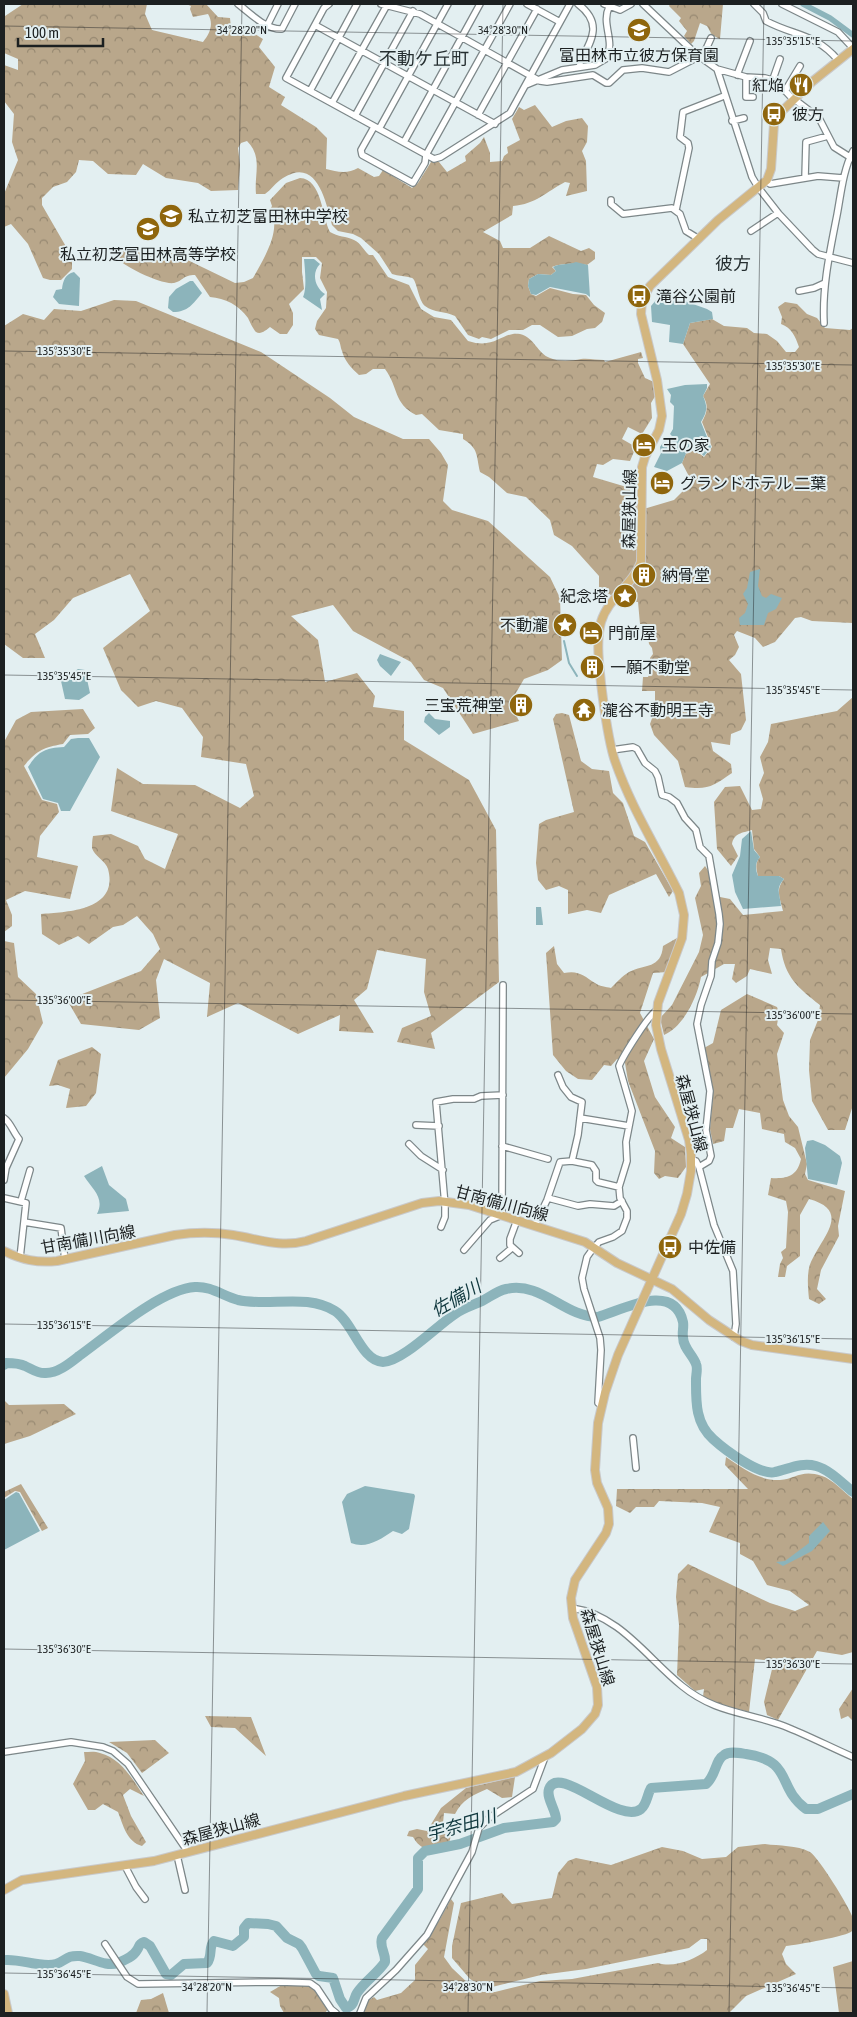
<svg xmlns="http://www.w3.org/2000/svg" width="857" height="2017" viewBox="0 0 857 2017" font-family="'Asap Condensed','Noto Sans JP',sans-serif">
  <defs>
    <pattern id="forest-crowns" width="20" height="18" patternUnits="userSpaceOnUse" patternTransform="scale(1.25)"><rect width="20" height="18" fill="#b9a78b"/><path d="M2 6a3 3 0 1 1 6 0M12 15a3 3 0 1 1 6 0" fill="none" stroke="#968871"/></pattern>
  </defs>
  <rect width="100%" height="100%" fill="#e3eff1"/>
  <!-- forest -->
  <path fill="url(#forest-crowns)" d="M23,4H147L145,14L152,30L203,42C210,33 214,24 208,14L193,17L190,9L191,6L186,4H206L218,17L230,18L231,28L239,29L242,26L263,39L259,47L275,67L269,87L285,97L281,105L316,127L327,138L326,169C337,172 348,174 358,168L374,177L379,176L383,170L412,188L418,183L431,162H439L447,172L466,161L465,156L480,143L484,137L490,153V162L502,161L504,156L508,153L507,147L520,140L512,119L519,107L524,110L535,105L552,127L566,121L582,118L588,126L587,142L582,151L586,161L587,191L566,196L570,183L565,182C546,192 536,204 513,206L512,215L483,232L500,241L503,248H530L549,236L581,251L589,248L595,252V259L587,265C579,263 560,263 552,267L556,271L551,275L538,274L529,279L528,286L531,294L536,296L550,288L573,294L586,295L594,305L605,313L602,322L595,328L587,329L572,336L558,337L540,325H532L523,330H509L491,339L482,337L479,339L468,335L455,316C445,311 434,313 425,306C418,300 417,280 412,278C406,276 398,276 392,274L379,254L361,238L353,234L338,231L332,225C326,202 317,156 283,178C276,182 271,190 265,194H256C254,174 263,157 247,141L241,143L238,148L240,165L238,190L211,191L198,183L166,178L143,164L136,175L108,174L93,161L79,160L76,172L67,182L53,187L42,198V205L72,257V269L61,280H50L43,278L28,244L11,224L4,227V194L18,160L12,142L14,114L4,101V65L18,70V59L4,53L5,16Z
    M670,4H723L720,39L712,35L707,26L700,23L694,41L691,44L684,36L687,31L679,21L681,18L669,6Z
    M300,178C322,179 322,217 330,232C338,237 346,236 354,240C362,244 363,250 369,255H373L388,277L409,285L421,309L434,317L451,320L468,341C496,350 502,331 520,334C534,337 538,354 550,358C559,362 572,361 581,359C588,358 597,360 604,360L605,362L641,352L643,358L638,359V363L645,378L654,382L657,393L651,403L652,418L642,434L628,427L622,439L636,447L630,461L613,459L603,465L597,464L593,477L630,488L631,505L647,508L674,500L692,482L682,463L687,451H696L704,457L712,447L702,422C707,412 709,406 703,396L710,384L683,344L690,323L712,319L724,326L747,328L754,333L767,334L777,341L786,352H795L799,347C795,336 792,328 781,324L782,317L778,307L785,302L797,304L807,314L817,318L825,328L850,330L853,328V623L812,621L801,617L795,618L775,642L763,647L755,638L737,631L734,635L739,647L735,655L729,660L741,674L746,720L741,730L731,734L730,745L711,742L713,751L731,764L732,773C713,786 709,790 685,787L678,761L654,735L650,724L655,710V691H642L643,677H648L650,672V658L653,654L652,648L649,644L646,624H640L638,602L621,601L599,588V576L572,546L554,535L550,520L526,497L507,493L489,477L480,472C476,455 479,449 463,439V434L439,430L422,414L416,415C393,403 399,388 385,369H373L366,374L359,375C352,369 344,360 342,351C340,346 341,344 338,339L319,335L315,329L317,321L326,308L327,292L320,278L322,263L316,257H302V272L304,289L289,304L293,313V325L287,334H280L270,327C266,330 261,335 256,332C253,329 250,322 248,318C239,305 225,298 210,297L195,275C183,275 183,281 174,283C161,285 123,266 114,256L117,248L121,246L150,256L164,258L171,252L235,283L244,282L253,278C263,260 283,229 270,210L272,206L270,200L286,183Z
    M114,300L136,301L261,352L330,398L354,417L403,439H429L441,453L448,465L443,501L452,510L488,521L550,577L560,598L562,660L548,670L524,679L510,703L519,721L473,734L443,688L424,680L411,662L353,631L333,605L291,616L318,640L325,682L357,673L375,696L373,707L404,711V740L469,780L496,830L499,982L431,1033L435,1049L397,1042L402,1028L431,1016L424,992L426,959L377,950L367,989L354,1000L374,1033L339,1031L340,1015L298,1034L238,1003L207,1017L210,983L164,959L156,980L160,1018L139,1030L81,1024L67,1000L141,971L160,949L153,934L137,916L123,925L113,927L89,944L78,936L59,945L42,934L41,914C69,912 119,910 108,869C106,861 94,856 92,848C92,845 92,840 93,836L111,834L138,846L145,859L165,869L178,834L111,811L117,768L143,784L195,785L240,808L254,796L246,764L201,757L203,737L182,708L156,701L138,707L121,690L103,648L150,611L130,574L73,598L54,620L35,634L45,658H23L4,644V326L23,314L44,320L54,309L81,311Z
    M853,697V1105L845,1130H828L812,1101L809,1070L810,1040L818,1020L820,1005C798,988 785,977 781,949L770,948L768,960L772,974L750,969L747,976L736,983L732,979L735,964H724L701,977C697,998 683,1027 664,1035L660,1018L672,1005L699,952L703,935L695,898L701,886L699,873L705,866L711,875L712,889L720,897L730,899L743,915L783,911C780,898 775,890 784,879L779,876H758C756,868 755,863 760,857L754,849L752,830C742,833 734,833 732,844L738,856L731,866L717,849L714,802L725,787L740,786L752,810L761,809L763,799L759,785L764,773L760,757L768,742L771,724L837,711Z
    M83,709L95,728L88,734L70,735L63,744C44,747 36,751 24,766L42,800L57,804L59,812L40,836L37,857L78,866L70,899L25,891L6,900L12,915V926L4,932V742L16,720L31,712Z
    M562,713L569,715L581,761L592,769L609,771L613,793L623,803L634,836L645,842L673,891L669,897L656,874L609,895L601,913L587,910L568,914V890L559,886L546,890L538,880L536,863L539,824L546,820L574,812L553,719L556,714Z
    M677,938L667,972L653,973L640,1013L654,1039L644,1061L655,1097L675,1127L671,1138L685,1147L686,1167L678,1178L665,1176L659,1179L654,1173L655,1151L628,1081L625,1063L617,1059L611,1066L604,1065L592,1080L578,1079L566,1071L553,1055L546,953L554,946L557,964L564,973C579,970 584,976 595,983C599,986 606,987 611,988C616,983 622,976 629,972C645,964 661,969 663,946Z
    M4,941L14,943L18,977L36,994L43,1023L28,1049L4,1078Z
    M747,994L777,1007L779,1013L777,1025L784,1033L777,1054L783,1100L789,1116L798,1127L807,1164L805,1174L808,1180L845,1191L838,1226L839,1236L821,1270L817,1289L826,1299L819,1304L809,1299C808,1289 807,1278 809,1268C816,1242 856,1212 809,1199L800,1215V1256L787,1266L785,1277H778L780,1264L783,1258L781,1252L786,1248L788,1212L786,1201L768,1195L771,1178C788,1179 797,1176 801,1159L795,1148L785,1142L784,1134L762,1129L760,1113L739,1109L733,1128H726L724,1141L713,1144L710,1129L713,1095L704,1048L713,1043L721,1010Z
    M92,1047L101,1054L96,1093L86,1106L66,1108L70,1089L58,1085L49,1086L58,1060Z
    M4,1400L9,1405L64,1404L76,1414L30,1436L4,1444Z
    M726,1457C742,1468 760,1481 780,1480C796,1479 801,1469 822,1476C832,1479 844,1492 853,1499V1652L842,1655L817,1651L778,1720L767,1715L764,1702L774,1661L755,1659L749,1712L718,1704L703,1697L704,1689L695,1691L677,1675L679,1625L676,1597L678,1574L688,1564L770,1603L795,1611L809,1605L790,1591L767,1585L753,1561L740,1554V1543L709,1532L720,1507L702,1503L659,1501L654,1507H636L630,1513L616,1506L617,1489H748L725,1465Z
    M21,1484L48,1528L42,1531L20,1492L15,1491L4,1498V1492Z
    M853,1688V1721L848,1716L841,1719L839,1709Z
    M205,1716L251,1717L266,1756L235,1728L211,1727Z
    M155,1740L169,1753L142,1773L127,1753L109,1742Z
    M84,1752C89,1752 95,1751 100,1753C121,1758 133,1780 144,1796L130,1789L123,1795L131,1816L146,1842L142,1846C127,1842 123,1825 118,1812L103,1804L95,1810H88L73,1784L85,1761Z
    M515,1777L512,1797L502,1798L487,1789C473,1795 462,1800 455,1814L444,1813L442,1833L451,1836L447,1849C433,1853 420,1850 413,1837L407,1836L409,1831L417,1829L427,1831L441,1808L466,1788Z
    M765,1844C779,1846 797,1845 810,1852C819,1858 848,1905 852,1916C854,1920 854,1927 852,1931C849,1936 796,1945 786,1946L782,1954L786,1964L796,1974L746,1996L729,2013H362L366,2002L374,1997L377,2000L401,1993L415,1980V1965L428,1949L423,1944L439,1921L451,1899L454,1903L444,1957L452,1968L471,1986L483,1992H495L540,1981L572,1979L658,1963C674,1968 694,1960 707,1950V1939H701L689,1948L586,1969L541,1975L492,1987L480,1985L470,1979L452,1958V1946L461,1903L502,1893L512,1904L552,1898L558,1873L568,1861L576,1858L611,1865L662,1847L683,1851L702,1859L726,1857L738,1847Z
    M853,1961V2013H839L833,1967Z
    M282,1985C312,1984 311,1982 329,2008L325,2013H284L280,2006L279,1998L270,1992Z
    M163,1993L169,2013H136L141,2000L151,1999Z"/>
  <!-- water -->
  <path fill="#8cb4bb" d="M304,259H314L320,264C311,273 315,288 325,294L320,299L322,310L303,297C307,289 305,269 304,259Z
    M576,262L588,265L590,297L586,294L550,287L536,295L531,294L528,286L529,279L538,274L551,275L556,271L553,267C560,263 568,265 576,262Z
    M74,272L80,278L79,306L59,304L53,297L56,290L62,289C63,281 65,274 74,272Z
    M190,281H193L202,293C193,304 188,312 173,312L168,308L169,297L176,289Z
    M662,293L707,309L712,312L713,319L690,323L683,344L669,342L670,325L652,322L651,306Z
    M707,384V388L703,396C708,407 707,412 701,422L711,447L704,456L697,450L687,451L682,463L667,471L654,467L661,453L660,447L664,441L670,443L673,437L670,434L673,429L674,406L670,402L671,395L667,389L685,385Z
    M760,569L758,586L762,596L766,598L771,594L782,598L776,609L768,613L764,625H740L739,618L745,613L748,604L743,594L747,588L750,572Z
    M380,654L401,662L391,676L380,666L377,660Z
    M78,669L85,670L90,693L79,700L65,699L61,681Z
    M429,713L435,719L450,721V727L439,735L424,722L425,717Z
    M78,738H89L100,757L70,811H61L58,803L43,799L28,767C38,752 44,748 64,747L71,739Z
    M751,831L754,850L760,857C755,863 755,868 758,876H779L784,879C775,889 780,894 781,906L743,909L735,892L732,875L740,856L742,839Z
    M536,907H541L543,925H536Z
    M813,1140L825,1145L840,1156L842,1163L837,1185L808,1179L805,1148L807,1141Z
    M102,1166L109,1185L126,1199L129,1211L97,1214C105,1198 93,1190 84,1176Z
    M365,1486L414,1494L415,1496L409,1529L402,1534L393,1531C380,1540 366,1549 351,1543L342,1502L347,1494Z
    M16,1492L19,1493L40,1531L4,1550V1500Z
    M823,1522L830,1531L812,1551L783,1566L776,1562L785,1561L809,1543V1536Z"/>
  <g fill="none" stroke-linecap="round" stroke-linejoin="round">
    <!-- stream -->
    <path stroke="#8cb4bb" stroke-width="2" d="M564,641L569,663L577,676"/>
    <!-- canal -->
    <path stroke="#8cb4bb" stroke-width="5.5" d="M803,4L830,18L853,35"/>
    <!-- river -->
    <path stroke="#8cb4bb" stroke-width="10" d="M4,1365L6,1363C13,1363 19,1363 25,1366C32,1369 38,1374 46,1373C58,1373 70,1363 79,1356C107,1336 161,1289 195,1287C211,1286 223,1296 238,1300C269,1307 307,1293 335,1311C353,1322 361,1361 383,1362C402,1362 439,1324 455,1314C463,1308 474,1305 482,1301C490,1297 497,1291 506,1289C542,1281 564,1317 598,1317C622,1310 674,1281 683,1322C684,1327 682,1332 683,1337C683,1348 693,1355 696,1364C698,1368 696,1375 696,1379C696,1401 695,1423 713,1439C725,1450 760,1476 775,1472C789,1469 801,1462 816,1466C830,1470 842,1483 853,1492
      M6,1960C21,1959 42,1968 56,1964C66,1961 66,1955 80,1956C93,1958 105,1967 118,1963C125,1960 133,1957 137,1950C140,1946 138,1944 144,1942L150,1946L166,1974L171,1975L184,1964L207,1963C213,1956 208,1947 214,1941L233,1946L244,1937V1928L248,1923L268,1924L276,1926L287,1938L299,1944L302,1948L316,1974L319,1976L333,1978L340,1999L346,2008C355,2006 353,1999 357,1993C365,1981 378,1973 385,1962C386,1953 379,1947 382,1938L418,1889V1858L425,1851L460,1844L504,1828L553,1822L556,1819C556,1810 546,1798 549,1789C559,1763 619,1826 641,1809C647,1804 647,1795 651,1788L706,1784C716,1776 715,1760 724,1755C730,1751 739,1753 746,1754C794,1761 776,1787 806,1809H818L853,1794"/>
    <!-- minor casing -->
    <g stroke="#7d8789" stroke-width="8">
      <path id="minor" d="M238,4C250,13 266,30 282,29L295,4
        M329,4L324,8L286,78L434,159L441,157L510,113L570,4
        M381,4L420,14L540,81L547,82L593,75L606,83H609L623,70L642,68L669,72L700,56
        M527,4L560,22
        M578,4C603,23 592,40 580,62V67
        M604,4L620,10L631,4
        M643,4L696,54L717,69L746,77L765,78L776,81L790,96L819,118L834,147L853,159
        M754,4L763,13L766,21C794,36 815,33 838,60
        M782,4L838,32L853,48
        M268,24L278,4
        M315,25L495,124
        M702,58L711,38
        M717,69L752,177L758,187L779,214L812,249L818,254L853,263
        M737,75L750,41
        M746,77V97H753
        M773,79L780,59
        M526,85L562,70L595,65L607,58C615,40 601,24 609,7
        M310,91L357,4
        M785,91L800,66
        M332,103L387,5
        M478,115L537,9
        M355,116L413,11
        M732,121L744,118
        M374,127L361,150L362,155L413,183L425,163L426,155L510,4
        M379,129L448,4
        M404,142L480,4
        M805,178L806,142L828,136
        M766,180L770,184L818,176L843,178
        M611,200V204L623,214L672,208L680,214L686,231L699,239
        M676,210L689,148L688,143L680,137L683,112L724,96
        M751,231L778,213
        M799,291L814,288L825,283
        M824,323C822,287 830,251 837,215C841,194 843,170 853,151
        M612,750L633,747L637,749L645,763L655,771L658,777L662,795L669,797L677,803L685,818L696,830L700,847L709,856L719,914L720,924L718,943L712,961L711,976L701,1005L697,1024L710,1091L706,1130L711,1156L709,1161L699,1167
        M558,1075L563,1087L571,1097L582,1102L578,1135L572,1161
        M4,1118C11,1123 13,1132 19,1139L6,1168L4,1180
        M580,1118L629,1126
        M416,1125L439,1126
        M409,1144L421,1156L443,1170
        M502,1146L548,1159
        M691,1160L696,1161L699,1167L714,1225L733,1271L736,1324L734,1337
        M4,1198L26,1203L20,1258
        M548,1198L578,1206L590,1204L614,1206L622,1201
        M21,1201L30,1170
        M517,1220L510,1239V1245L519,1253
        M24,1222L61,1228L65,1260
        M535,1225L547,1200L560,1162L572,1161L592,1165L596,1171V1180L598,1182L619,1187
        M441,1227L445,1217V1205L436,1102L453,1099H474L481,1096L503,1095
        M464,1250L490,1220L502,1215L503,985
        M500,1258L512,1248
        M601,1405L598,1403L601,1350L600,1338L584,1289L582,1278L587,1257L592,1250L599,1242L613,1237L622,1231L627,1218V1211L620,1198L619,1187L627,1161L626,1142L632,1111L619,1066C623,1056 648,1016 656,1011
        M633,1438L636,1468
        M572,1608C620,1615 647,1658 682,1686C715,1713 746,1712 784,1726C807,1735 830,1747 853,1757
        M4,1752L71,1742L103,1747L113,1751L128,1764L188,1852
        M177,1855L185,1890
        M125,1866L136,1887L145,1899
        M105,1944L127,1977L138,1984L279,1982L310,1983L317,1988L331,2009L336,2013
        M360,2013L366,1998L396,1970L427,1935L472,1852L479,1828L489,1818L533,1789L545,1757"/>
    </g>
    <!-- major casing -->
    <g stroke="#c9c9ca" stroke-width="10">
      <path id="major" d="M4,1251C22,1260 37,1263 57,1261L175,1235C194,1232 215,1232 233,1235C259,1239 280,1248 306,1241L422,1203L439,1201L469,1205L585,1242L617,1263L672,1289L709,1320L741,1341L752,1345L853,1359
        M4,1890L22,1880L154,1861L404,1796L516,1772L551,1753L582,1729L595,1714L598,1705L597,1687L573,1618L571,1598L575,1580L606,1533L609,1524L608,1508L597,1483L595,1470L598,1423L605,1393L618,1355L681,1214L687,1194L691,1171V1154L689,1140L661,1049L656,1025L658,1003L682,938L684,915L679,893C657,848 630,806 614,758C607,734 604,708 601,683C599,663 596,641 601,622C608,598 633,585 641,562L642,467L645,457L659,430L662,416L657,380L641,314L642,300L650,286L718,220L767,180L771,169L774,124L777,116L813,81L853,49
        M4,1994L8,2013"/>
    </g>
    <!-- minor -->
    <use href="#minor" stroke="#fff" stroke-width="5.5"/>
    <!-- major -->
    <use href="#major" stroke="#d3b67f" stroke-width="8"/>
  </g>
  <!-- ticks -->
  <path fill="none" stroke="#1c2021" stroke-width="1" stroke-opacity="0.45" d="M4,26L853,41M4,351L853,365M4,675L853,690M4,1000L853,1014M4,1324L853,1339M4,1649L853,1664M4,1973L853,1988M207,2013L242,4M468,2013L503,4M729,2013L764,4"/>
  <!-- icons -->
  <defs>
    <g id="school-disc" transform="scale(1.25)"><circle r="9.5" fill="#8f660d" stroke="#e3eff1"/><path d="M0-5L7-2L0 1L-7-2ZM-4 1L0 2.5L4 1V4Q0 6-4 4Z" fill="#fff"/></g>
    <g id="restaurant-disc" transform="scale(1.25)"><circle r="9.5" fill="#8f660d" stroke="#e3eff1"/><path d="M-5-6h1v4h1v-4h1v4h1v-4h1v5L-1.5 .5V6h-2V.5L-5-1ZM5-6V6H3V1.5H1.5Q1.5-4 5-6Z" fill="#fff"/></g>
    <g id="bus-disc" transform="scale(1.25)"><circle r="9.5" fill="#8f660d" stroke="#e3eff1"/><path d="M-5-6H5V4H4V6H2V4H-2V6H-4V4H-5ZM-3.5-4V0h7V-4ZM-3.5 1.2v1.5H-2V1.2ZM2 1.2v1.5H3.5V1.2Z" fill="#fff"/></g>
    <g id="hotel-disc" transform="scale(1.25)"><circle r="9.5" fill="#8f660d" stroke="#e3eff1"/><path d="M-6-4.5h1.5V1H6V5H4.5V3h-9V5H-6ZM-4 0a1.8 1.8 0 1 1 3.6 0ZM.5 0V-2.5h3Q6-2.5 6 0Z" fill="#fff"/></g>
    <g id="building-disc" transform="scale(1.25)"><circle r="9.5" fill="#8f660d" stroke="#e3eff1"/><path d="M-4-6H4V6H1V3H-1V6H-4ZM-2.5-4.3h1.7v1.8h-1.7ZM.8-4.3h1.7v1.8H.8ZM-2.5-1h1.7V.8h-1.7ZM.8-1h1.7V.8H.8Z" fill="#fff"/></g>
    <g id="sight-disc" transform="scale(1.25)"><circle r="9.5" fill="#8f660d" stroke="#e3eff1"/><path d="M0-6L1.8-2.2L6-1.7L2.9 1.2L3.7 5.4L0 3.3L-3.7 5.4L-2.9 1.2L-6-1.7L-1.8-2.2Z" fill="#fff"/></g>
    <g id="temple-disc" transform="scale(1.25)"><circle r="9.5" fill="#8f660d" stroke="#e3eff1"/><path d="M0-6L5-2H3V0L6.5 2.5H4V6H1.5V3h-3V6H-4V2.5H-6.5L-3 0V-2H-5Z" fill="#fff"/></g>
  </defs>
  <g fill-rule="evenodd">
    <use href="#school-disc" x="639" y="30"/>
    <use href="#restaurant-disc" x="801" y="85"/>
    <use href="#bus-disc" x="774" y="114"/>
    <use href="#school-disc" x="171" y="216"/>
    <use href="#school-disc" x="148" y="229"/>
    <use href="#bus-disc" x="639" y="296"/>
    <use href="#hotel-disc" x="644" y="445"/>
    <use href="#hotel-disc" x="662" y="483"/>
    <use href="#building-disc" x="644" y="575"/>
    <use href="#sight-disc" x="625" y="596"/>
    <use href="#sight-disc" x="565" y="625"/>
    <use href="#hotel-disc" x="591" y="633"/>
    <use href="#building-disc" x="592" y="667"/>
    <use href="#building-disc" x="521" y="705"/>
    <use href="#temple-disc" x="584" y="710"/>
    <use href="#bus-disc" x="670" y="1247"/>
  </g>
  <g text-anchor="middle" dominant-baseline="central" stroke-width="4" stroke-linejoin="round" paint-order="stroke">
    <!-- poi labels -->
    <g font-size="16" fill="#1c2021" stroke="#e3eff1" text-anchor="start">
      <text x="639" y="55" text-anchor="middle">富田林市立彼方保育園</text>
      <text x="784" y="85" text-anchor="end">紅焔</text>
      <text x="792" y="114">彼方</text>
      <text x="188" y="216">私立初芝富田林中学校</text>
      <text x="148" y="254" text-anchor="middle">私立初芝富田林高等学校</text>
      <text x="656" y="296">滝谷公園前</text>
      <text x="662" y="445">玉の家</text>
      <text x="680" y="483">グランドホテル 二葉</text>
      <text x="662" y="575">納骨堂</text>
      <text x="608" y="596" text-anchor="end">紀念塔</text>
      <text x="548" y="625" text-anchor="end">不動瀧</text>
      <text x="608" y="633">門前屋</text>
      <text x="610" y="667">一願不動堂</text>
      <text x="504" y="705" text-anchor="end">三宝荒神堂</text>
      <text x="602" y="710">瀧谷不動明王寺</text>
      <text x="688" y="1247">中佐備</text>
    </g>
    <!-- street labels -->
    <g font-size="16" fill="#1c2021" stroke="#e3eff1">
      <text transform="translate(629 509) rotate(-89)">森屋狭山線</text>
      <text transform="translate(692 1113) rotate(75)">森屋狭山線</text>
      <text transform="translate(502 1203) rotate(15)">甘南備川向線</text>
      <text transform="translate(88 1239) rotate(-10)">甘南備川向線</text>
      <text transform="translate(598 1647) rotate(73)">森屋狭山線</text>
      <text transform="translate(221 1829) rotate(-15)">森屋狭山線</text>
    </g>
    <!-- neighbourhood labels -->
    <g font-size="18" fill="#262f31" stroke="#e3eff1">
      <text x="424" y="58">不動ケ丘町</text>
      <text x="733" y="263">彼方</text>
    </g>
    <!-- water labels -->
    <g font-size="18" font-style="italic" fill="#10383e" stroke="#e3eff1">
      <text transform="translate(456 1298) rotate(-30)">佐備川</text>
      <text transform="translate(461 1825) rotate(-16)">宇奈田川</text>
    </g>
  </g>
  <g font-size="12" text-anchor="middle" fill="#1c2021" stroke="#e3eff1" stroke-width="4" stroke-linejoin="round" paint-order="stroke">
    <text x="242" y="34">34°28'20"N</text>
    <text x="503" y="34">34°28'30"N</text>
    <text x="793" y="45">135°35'15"E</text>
    <text x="64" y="355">135°35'30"E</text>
    <text x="793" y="370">135°35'30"E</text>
    <text x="64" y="680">135°35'45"E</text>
    <text x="793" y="694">135°35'45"E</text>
    <text x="64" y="1004">135°36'00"E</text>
    <text x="793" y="1019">135°36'00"E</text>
    <text x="64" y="1329">135°36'15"E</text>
    <text x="793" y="1343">135°36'15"E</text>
    <text x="64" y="1653">135°36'30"E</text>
    <text x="793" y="1668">135°36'30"E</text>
    <text x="64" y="1978">135°36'45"E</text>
    <text x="207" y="1991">34°28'20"N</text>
    <text x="468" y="1991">34°28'30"N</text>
    <text x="793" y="1992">135°36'45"E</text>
  </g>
  <!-- border -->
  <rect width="857" height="2017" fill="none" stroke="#1c2021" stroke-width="10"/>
  <!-- scale -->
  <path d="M18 38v8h85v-8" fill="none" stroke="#1c2021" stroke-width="2.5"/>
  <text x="25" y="38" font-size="15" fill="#1c2021" stroke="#e3eff1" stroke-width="4" paint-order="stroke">100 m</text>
</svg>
